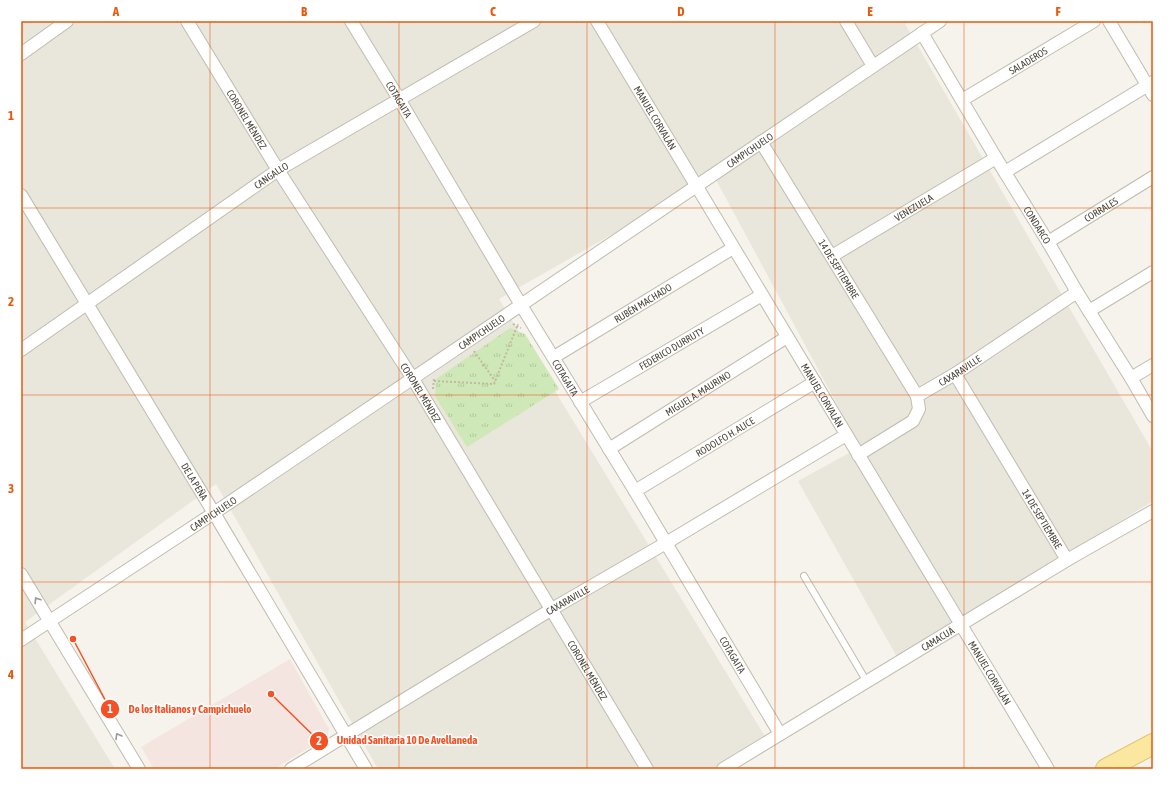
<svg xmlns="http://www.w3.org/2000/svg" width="1174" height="790" viewBox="0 0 1174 790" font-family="'Asap Condensed',sans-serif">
  <defs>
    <pattern id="park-tufts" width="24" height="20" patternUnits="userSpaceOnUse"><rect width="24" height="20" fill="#cfe8b7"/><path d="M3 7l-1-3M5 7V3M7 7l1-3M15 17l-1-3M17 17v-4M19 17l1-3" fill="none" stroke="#b3c89e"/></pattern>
  </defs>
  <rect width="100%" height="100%" fill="#f6f3ec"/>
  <!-- residential -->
  <path fill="#e9e6db" d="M21,21H909L905,24L1153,452V501L897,657L798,481L860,447L714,176L499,299L769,743L715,769H378L216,484L25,622L115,769H21Z"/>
  <!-- medical -->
  <path fill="#f5e5e1" d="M290,659L329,729L327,737L274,769H154L141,747Z"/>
  <!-- park -->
  <path fill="url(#park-tufts)" d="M510,328L525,334L559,389L467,447L435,396L436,379Z"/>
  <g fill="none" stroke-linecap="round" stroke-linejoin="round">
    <!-- lane casing -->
    <g stroke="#c1bcaf" stroke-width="8">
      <path id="lane" d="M804,576L867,682"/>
    </g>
    <!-- street casing -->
    <g stroke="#c1bcaf" stroke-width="14">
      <g id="street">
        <path id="s1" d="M187,21L278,170L413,379L647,769"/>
        <path id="s2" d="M351,21L399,99L521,305L635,491L780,734"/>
        <path id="s3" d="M597,21L1048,769"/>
        <path d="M846,21L873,66"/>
        <path d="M1109,21L1153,95"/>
        <path id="s4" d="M922,33L996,158L1048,242L1077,292L1131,378L1153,416"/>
        <path d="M21,54L67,21"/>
        <path id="s5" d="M962,100L1094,21"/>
        <path id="s6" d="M761,142L917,396"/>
        <path d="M1005,172L1153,82"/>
        <path id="s7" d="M21,195L214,513L366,769"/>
        <path id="s8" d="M1048,242L1153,177"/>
        <path id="s9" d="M832,256L996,158"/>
        <path d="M1089,311L1153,272"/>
        <path id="s10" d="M21,350L278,170L534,21"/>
        <path id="s11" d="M554,357L733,248"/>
        <path id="s12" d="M955,374L1067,560"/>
        <path d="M1131,378L1153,365"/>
        <path id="s13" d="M580,402L762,295"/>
        <path id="s14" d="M609,449L787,337"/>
        <path id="s15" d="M858,455L913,421L919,409L917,396L955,374L1077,292"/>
        <path id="s16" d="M635,491L815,382"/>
        <path d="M21,574L139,769"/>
        <path id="s17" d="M21,640L214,513L940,21"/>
        <path id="s18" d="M291,769L552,609L666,543L846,435"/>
        <path id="s19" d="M723,769L1067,560L1153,511"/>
      </g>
    </g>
    <!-- primary casing -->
    <g stroke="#e1c66f" stroke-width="22">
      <path id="primary" d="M1106,769L1153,744"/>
    </g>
    <!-- path -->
    <path stroke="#c3b9a0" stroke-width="2" stroke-dasharray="2 2" stroke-linecap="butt" d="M513,324L521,328
      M474,351L495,381
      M434,381L494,384L518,324
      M433,389L434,378"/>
    <!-- lane -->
    <use href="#lane" stroke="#fff" stroke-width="6"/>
    <!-- street -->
    <use href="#street" stroke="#fff" stroke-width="12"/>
    <!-- primary -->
    <use href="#primary" stroke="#fbe7a0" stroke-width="20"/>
  </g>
  <!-- one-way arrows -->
  <defs><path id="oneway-chevron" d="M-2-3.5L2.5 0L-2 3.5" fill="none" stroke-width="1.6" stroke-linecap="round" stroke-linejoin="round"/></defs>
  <g stroke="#9b9993">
    <use href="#oneway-chevron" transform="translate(37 600) rotate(-122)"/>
    <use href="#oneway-chevron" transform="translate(118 736) rotate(-121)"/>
  </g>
  <!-- grid -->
  <path fill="none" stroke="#e8590c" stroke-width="1" stroke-opacity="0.55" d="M210,21V769M399,21V769M587,21V769M775,21V769M964,21V769M21,208H1153M21,395H1153M21,582H1153"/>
  <g text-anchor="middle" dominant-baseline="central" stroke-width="3" stroke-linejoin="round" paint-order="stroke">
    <!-- street labels -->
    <g font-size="10" fill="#4a453a" stroke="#fff">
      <text stroke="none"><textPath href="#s5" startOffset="77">SALADEROS</textPath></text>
      <text stroke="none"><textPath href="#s2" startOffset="92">COTAGAITA</textPath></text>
      <text stroke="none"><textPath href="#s3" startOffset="113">MANUEL CORVALÁN</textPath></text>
      <text stroke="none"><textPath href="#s1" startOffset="115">CORONEL MÉNDEZ</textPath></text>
      <text stroke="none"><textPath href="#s17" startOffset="878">CAMPICHUELO</textPath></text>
      <text stroke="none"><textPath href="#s10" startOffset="305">CANGALLO</textPath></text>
      <text stroke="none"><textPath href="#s9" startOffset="95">VENEZUELA</textPath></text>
      <text stroke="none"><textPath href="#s8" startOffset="62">CORRALES</textPath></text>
      <text stroke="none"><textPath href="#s4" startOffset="224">CONDARCO</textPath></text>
      <text stroke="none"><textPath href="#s6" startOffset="149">14 DE SEPTIEMBRE</textPath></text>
      <text stroke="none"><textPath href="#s11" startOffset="104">RUBÉN MACHADO</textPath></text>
      <text stroke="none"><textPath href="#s17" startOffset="554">CAMPICHUELO</textPath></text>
      <text stroke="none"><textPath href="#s13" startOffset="106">FEDERICO DURRUTY</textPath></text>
      <text stroke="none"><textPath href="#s15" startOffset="141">CAXARAVILLE</textPath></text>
      <text stroke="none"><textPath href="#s2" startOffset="416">COTAGAITA</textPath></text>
      <text stroke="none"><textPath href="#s1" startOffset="439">CORONEL MÉNDEZ</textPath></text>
      <text stroke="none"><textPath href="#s14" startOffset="105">MIGUEL A. MAURINO</textPath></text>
      <text stroke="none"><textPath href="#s3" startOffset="437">MANUEL CORVALÁN</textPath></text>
      <text stroke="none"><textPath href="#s16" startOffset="105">RODOLFO H. ALICE</textPath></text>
      <text stroke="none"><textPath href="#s7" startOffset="335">DE LA PEÑA</textPath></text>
      <text stroke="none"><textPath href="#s17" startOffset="230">CAMPICHUELO</textPath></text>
      <text stroke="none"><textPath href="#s12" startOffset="169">14 DE SEPTIEMBRE</textPath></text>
      <text stroke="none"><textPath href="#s18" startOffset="324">CAXARAVILLE</textPath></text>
      <text stroke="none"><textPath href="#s19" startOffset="251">CAMACUÁ</textPath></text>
      <text stroke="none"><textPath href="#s2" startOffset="740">COTAGAITA</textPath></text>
      <text stroke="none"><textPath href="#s1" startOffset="763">CORONEL MÉNDEZ</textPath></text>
      <text stroke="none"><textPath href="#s3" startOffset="761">MANUEL CORVALÁN</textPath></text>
    </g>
  </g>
  <!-- callouts -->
  <path fill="none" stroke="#f35226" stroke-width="1.5" d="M73 639L110 709M271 694L319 741"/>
  <g fill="#f35226" stroke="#fff" stroke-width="1.5">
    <circle cx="73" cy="639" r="4"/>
    <circle cx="271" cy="694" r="4"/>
    <circle cx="110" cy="709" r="10"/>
    <circle cx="319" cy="741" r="10"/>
  </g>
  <g font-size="12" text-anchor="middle" font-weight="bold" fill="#fff">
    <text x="110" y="713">1</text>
    <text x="319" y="745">2</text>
  </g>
  <g font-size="11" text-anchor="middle" font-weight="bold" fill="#f35226" stroke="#fff" stroke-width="3" stroke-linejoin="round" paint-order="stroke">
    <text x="190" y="713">De los Italianos y Campichuelo</text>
    <text x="407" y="744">Unidad Sanitaria 10 De Avellaneda</text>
  </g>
  <!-- border -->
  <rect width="1174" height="790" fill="none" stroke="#ffffff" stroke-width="44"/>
  <rect x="22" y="22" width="1130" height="746" fill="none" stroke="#e8590c" stroke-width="1.5"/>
  <g font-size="13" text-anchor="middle" font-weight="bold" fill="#e8590c">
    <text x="116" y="16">A</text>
    <text x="304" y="16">B</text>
    <text x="493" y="16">C</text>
    <text x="681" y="16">D</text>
    <text x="870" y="16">E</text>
    <text x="1058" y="16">F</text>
    <text x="11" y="120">1</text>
    <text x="11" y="306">2</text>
    <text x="11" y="493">3</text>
    <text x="11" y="679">4</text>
  </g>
</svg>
